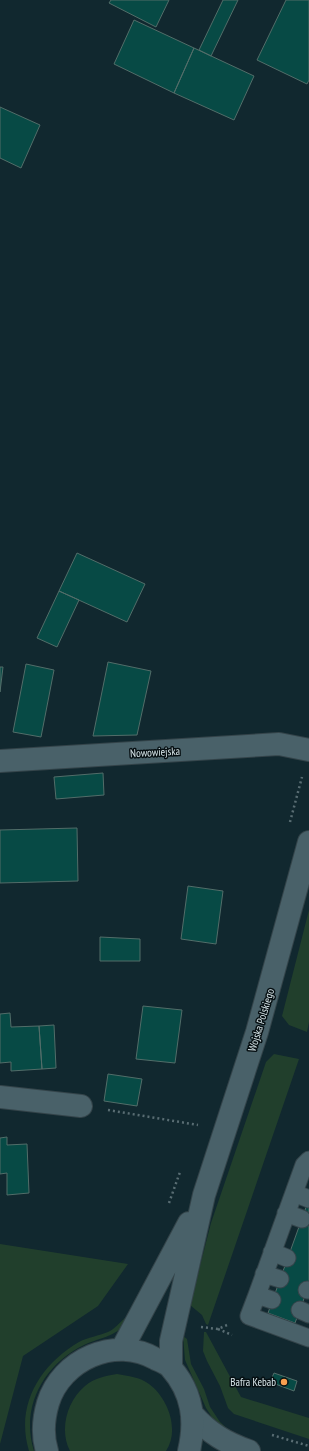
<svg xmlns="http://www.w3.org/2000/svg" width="309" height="1451" viewBox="0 0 309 1451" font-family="'PT Sans Narrow',sans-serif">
  <rect width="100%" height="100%" fill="#11282f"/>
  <!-- green -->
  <path fill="#213f2c" d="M309,910V1022L307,1032L289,1025L282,1016Z
    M274,1054L299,1059L208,1325L206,1324L202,1315L190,1305L211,1223L266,1062Z
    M0,1244L128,1264L98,1306L23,1356L0,1444Z
    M125,1318L128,1319C118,1337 101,1337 84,1345C44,1364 20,1407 34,1451H29C15,1405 40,1365 79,1342C88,1337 99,1336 108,1332C115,1329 119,1323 125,1318Z
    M204,1332H206L241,1397L309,1418V1439L234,1414L228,1408L220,1386L207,1361L203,1351Z
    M183,1336L187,1339L191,1364L204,1389L210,1407L220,1422L230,1431L217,1425L206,1408L185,1360Z
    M117,1374C128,1376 140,1377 149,1384C168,1398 180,1430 166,1451H70C59,1430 67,1401 85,1386C94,1378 106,1376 117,1374Z"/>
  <!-- building -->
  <path fill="#074a45" stroke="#526d69" d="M111,0H169L156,27L109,3Z
    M223,0H238L211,56L199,50Z
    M286,0H309V80L307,84L257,60Z
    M134,20L194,48L174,93L114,64Z
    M194,48L254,76L234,120L174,93Z
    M0,107L40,125L21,168L0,158Z
    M77,553L145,584L127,622L59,591Z
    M59,591L79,600L57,647L37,638Z
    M108,662L151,671L137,735L93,736Z
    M26,664L54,670L41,737L13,732Z
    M0,667H3L0,692Z
    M103,773L104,795L56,799L54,777Z
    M77,828L78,881L0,883V830Z
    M188,886L223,891L216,944L181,939Z
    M100,937L140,939V961H100Z
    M143,1006L182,1010L175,1063L136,1059Z
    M10,1013L11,1027L39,1026L42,1069L11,1071V1062L0,1063V1014Z
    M54,1025L56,1068L42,1069L39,1026Z
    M108,1074L142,1079L137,1106L104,1101Z
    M7,1137V1145L27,1144L29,1193L7,1195V1173L0,1174V1138Z
    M309,1199V1285L295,1323L268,1313Z
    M274,1373L297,1381L294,1391L270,1382Z"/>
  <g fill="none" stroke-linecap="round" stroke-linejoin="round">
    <!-- lane casing -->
    <g stroke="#34444a" stroke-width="19">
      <path id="lane" d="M294,1193L309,1199
        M286,1213L302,1219
        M272,1252L287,1258
        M264,1274L280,1279
        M307,1290H309
        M257,1295L249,1316L309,1338
        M272,1300L257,1295L304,1165L309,1160
        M300,1310L309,1314"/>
    </g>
    <!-- street casing -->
    <g stroke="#34444a" stroke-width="24">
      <path id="street" d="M0,761L279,744L309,750
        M0,1097L81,1106
        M193,1415C209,1433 226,1443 249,1451"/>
    </g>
    <!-- secondary casing -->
    <g stroke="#34444a" stroke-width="24">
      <path id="secondary" d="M122,1349L189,1223
        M171,1367V1341L204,1195L257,1032L309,842
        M47,1451C42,1435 43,1420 48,1403C61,1360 115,1335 156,1359C161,1361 168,1364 171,1368C193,1393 196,1421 189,1451"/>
    </g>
    <!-- path -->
    <path stroke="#596d73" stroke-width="2.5" stroke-dasharray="2 3" stroke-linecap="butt" d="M290,822L302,777
      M108,1110L198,1125
      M169,1203L180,1172
      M201,1327L218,1329L227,1325
      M218,1329L232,1335
      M272,1435L309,1446"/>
    <!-- lane -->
    <use href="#lane" stroke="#496169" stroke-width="17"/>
    <!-- street -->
    <use href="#street" stroke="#496169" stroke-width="22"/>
    <!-- secondary -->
    <use href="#secondary" stroke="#496169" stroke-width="22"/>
  </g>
  <!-- markers -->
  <circle fill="#fa9f4f" stroke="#060f12" stroke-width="1.5" cx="284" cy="1382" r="4"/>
  <g text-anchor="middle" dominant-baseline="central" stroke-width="3" stroke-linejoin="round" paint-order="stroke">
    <!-- street labels -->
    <g font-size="11" fill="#dae8ec" stroke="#060f12">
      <text transform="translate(155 752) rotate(-3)">Nowowiejska</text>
      <text transform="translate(261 1020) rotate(-73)">Wojska Polskiego</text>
    </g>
    <!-- poi labels -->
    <g font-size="11" fill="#dae8ec" stroke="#060f12" text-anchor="end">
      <text x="276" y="1382">Bafra Kebab</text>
    </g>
  </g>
</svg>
